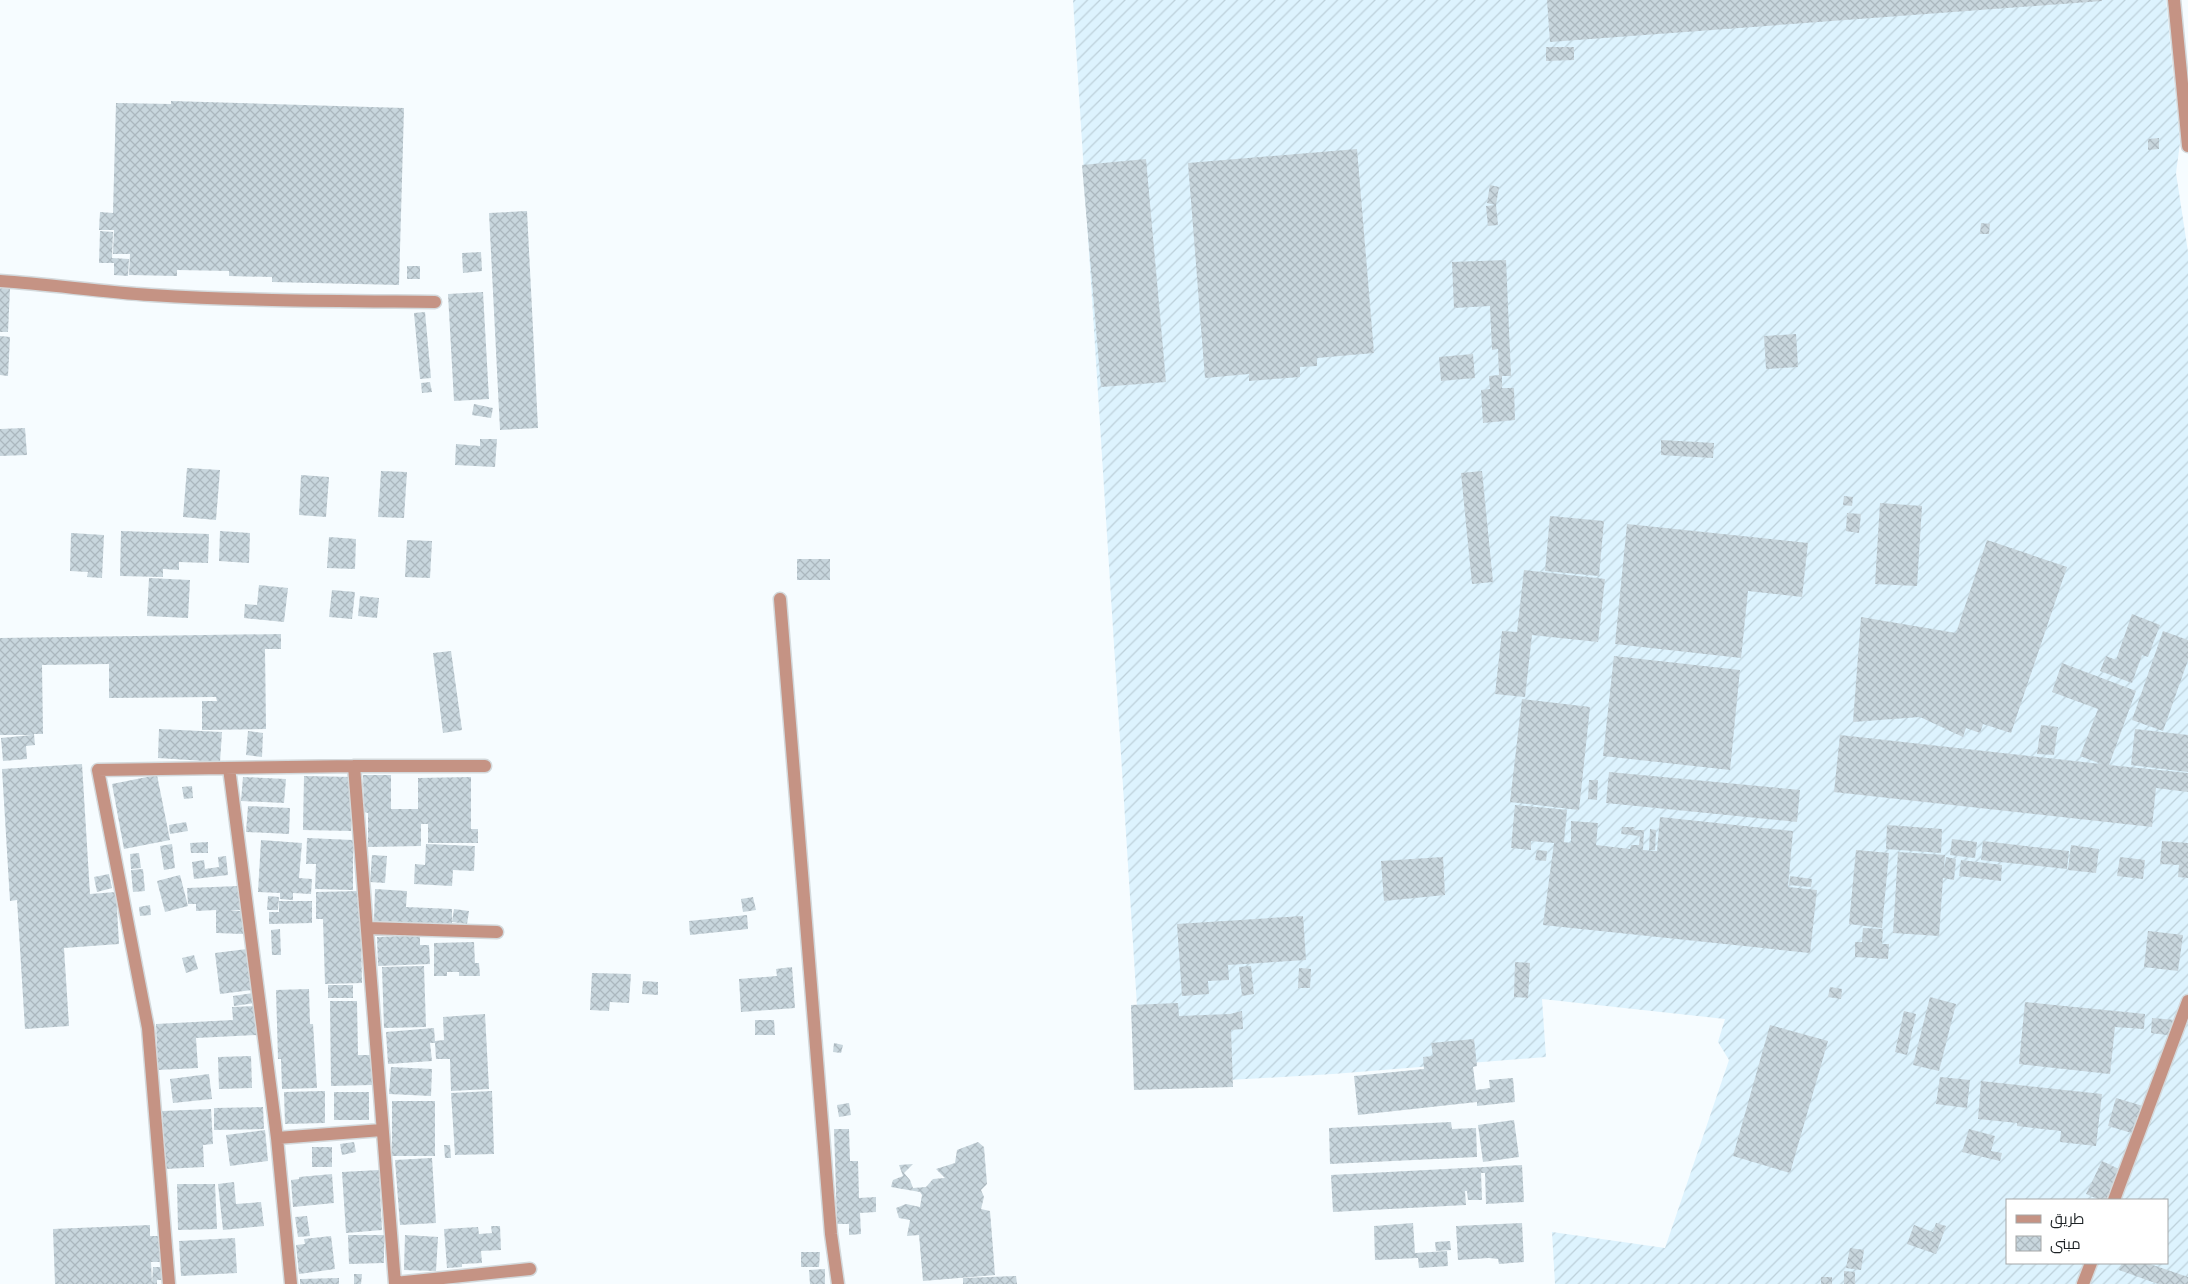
<svg xmlns="http://www.w3.org/2000/svg" width="2188" height="1284" viewBox="0 0 2188 1284" font-family="Montserrat,Cairo,sans-serif">
  <defs>
    <pattern id="industrial-furrows" width="10" height="10" patternUnits="userSpaceOnUse" patternTransform="scale(1.25)"><rect width="10" height="10" fill="#ddf3fe"/><path d="M-1 1l2-2M0 10L10 0M9 11l2-2" fill="none" stroke="#bdd0da"/></pattern>
    <pattern id="building-cross-hatch" width="8" height="8" patternUnits="userSpaceOnUse" patternTransform="scale(1.25)"><rect width="8" height="8" fill="#c8d6dd"/><path d="M0 0l8 8M0 8l8-8" fill="none" stroke="#abb7be"/></pattern>
  </defs>
  <rect width="100%" height="100%" fill="#f6fcff"/>
  <!-- industrial -->
  <path fill="url(#industrial-furrows)" fill-rule="evenodd" d="M1073,0H2166L2180,143L2176,173L2188,252V1284H1555L1552,1232L1665,1248L1729,1060L1718,1042L1725,1019L1542,999L1546,1057L1333,1074L1142,1085ZM2007,1200H2167V1263H2007Z"/>
  <!-- building -->
  <path fill="url(#building-cross-hatch)" d="M1547,0H2102V1L1550,42Z
    M1546,47H1574V60L1546,61Z
    M171,101L404,108L399,285L272,282V277L229,276V271L177,270V276L129,275L130,254H113L114,230H99L100,212L113,213L116,103L171,104Z
    M2159,138V149L2148,150V139Z
    M1357,149L1374,353L1317,358V366L1300,367V377L1249,381V374L1205,378L1188,163Z
    M1146,159L1166,382L1101,387L1082,165Z
    M1490,185L1499,187L1496,205L1498,225L1488,226L1486,206L1495,205L1487,203Z
    M527,211L538,428L500,430L489,213Z
    M1981,223L1990,224L1989,234H1980Z
    M100,231L113,232L112,258L129,259L128,276L114,275V263H99Z
    M481,252L482,271L463,273L462,253Z
    M1506,260L1511,376H1502V388H1514L1515,420L1483,423L1481,390L1490,389L1489,376L1499,375L1498,349L1492,350L1490,306L1454,308L1452,262Z
    M407,266H420V279H407Z
    M0,288H10L8,332H0Z
    M483,292L489,399L454,401L448,294Z
    M425,312L431,378L420,379L414,313Z
    M1796,334L1798,367L1766,369L1764,336Z
    M0,336L10,337L8,376L0,375Z
    M1473,354L1475,378L1441,381L1439,357Z
    M430,382L432,392L422,393L421,383Z
    M474,404L493,408L491,418L472,415Z
    M25,428L27,455L0,456V429Z
    M480,439H497L495,467L455,465L456,444L480,446Z
    M1661,440L1714,443L1713,458L1661,455Z
    M187,468L220,470L216,520L183,517Z
    M381,471L407,472L404,518L378,517Z
    M1482,471L1493,582L1472,584L1461,473Z
    M301,475L329,477L326,517L299,515Z
    M1844,496L1853,497L1852,506L1843,505Z
    M1880,503L1922,506L1917,586L1875,584Z
    M1847,513L1861,514L1859,533L1846,531Z
    M1550,516L1604,521L1599,576L1545,571Z
    M1627,524L1808,543L1802,597L1748,591L1741,658L1615,644Z
    M121,531L209,534L208,563L179,562V570L163,569V577L120,576Z
    M220,531L250,533L249,563L219,561Z
    M71,533L104,535L102,578L87,577L88,572L70,571Z
    M329,537L356,539L355,569L327,568Z
    M407,540L432,541L430,578L405,577Z
    M1987,540L2067,567L2011,733L1983,724L1980,733L1966,728L1963,737L1920,717L1853,722L1861,617L1956,633Z
    M797,559H830V580H797Z
    M1524,570L1605,579L1598,642L1532,635L1525,697L1495,694L1502,631L1517,632Z
    M149,578L190,580L188,618L147,616Z
    M259,585L288,588L284,622L244,618L245,604L257,605Z
    M332,590L355,592L352,619L329,617Z
    M360,596L379,598L377,618L358,616Z
    M2132,614L2160,625L2148,657L2142,655L2132,683L2100,671L2106,656L2116,660Z
    M2163,631L2188,640V660L2163,731L2132,720Z
    M281,634V649H265L266,729L202,730V701H217L216,697L109,698V664L42,665L43,734H34L35,745L26,746L27,759L3,761L1,738L32,735H0V638Z
    M451,651L462,730L443,733L433,653Z
    M1614,656L1740,670L1730,770L1603,756Z
    M2062,663L2136,691L2109,765L2188,773V792L2156,788L2152,827L1834,792L1840,735L2101,764L2080,756L2098,709L2052,692Z
    M1522,699L1590,707L1579,810L1510,802Z
    M2041,725L2058,727L2054,755L2037,754Z
    M159,729L222,732L220,762L158,758Z
    M2135,729L2188,735V772L2131,765Z
    M248,731L263,733L262,757L246,755Z
    M82,764L90,894L116,892L119,944L64,948L69,1026L25,1029L17,900L10,901L2,769Z
    M1609,772L1800,790L1797,822L1606,803Z
    M157,775L170,840L124,849L112,784Z
    M363,775H391V809H418V778L471,777V829H478V843H428V824H421V846L368,847V813L364,812Z
    M304,776L352,777L351,831L303,830Z
    M243,777L286,779L284,803L241,801Z
    M1589,780H1598L1597,800L1588,799Z
    M192,786L193,798L184,799L182,787Z
    M1515,805L1567,810L1564,842L1571,843V821L1598,823L1596,845L1630,849L1631,845H1639L1640,836L1621,834L1622,827H1634V830H1644L1643,850L1657,851L1660,817L1793,831L1788,887L1817,890L1810,953L1543,925L1554,843L1531,841V850L1511,848Z
    M248,806L290,808L289,834L246,832Z
    M186,822L188,831L170,834L169,825Z
    M1887,825L1942,829L1941,853L1886,849Z
    M1650,829L1656,830L1655,850H1649Z
    M307,838L353,840V890L315,889L316,864H306Z
    M1952,839L1977,842L1975,858L1950,855Z
    M261,840L302,843L299,878L312,879L311,894L293,893V900L280,899V893L258,892Z
    M1983,841L2069,851L2067,869L1981,860Z
    M2162,841L2188,843V878L2178,877L2179,865L2160,864Z
    M208,842V853H191L190,843Z
    M172,844L175,868L164,870L160,846Z
    M426,844L475,846L474,871L453,870L452,886L414,884L415,864L425,865Z
    M2071,845L2099,849L2096,873L2068,870Z
    M1537,850L1547,851L1546,861L1535,860Z
    M1856,850L1889,853L1882,928L1849,924Z
    M1898,852L1945,855L1944,869L1946,857L1956,859L1954,880L1943,878L1939,936L1893,933Z
    M139,853L141,868L131,869L130,854Z
    M372,855L387,856L385,883L370,882Z
    M226,856L228,875L194,879L192,862L204,860L205,869L219,867L218,857Z
    M1443,857L1445,895L1384,901L1381,861Z
    M2120,857L2145,860L2143,879L2117,876Z
    M1961,860L2002,865L2001,881L1959,876Z
    M143,869L145,891L133,892L131,870Z
    M109,874L112,888L97,892L94,877Z
    M180,875L188,906L165,912L157,881Z
    M1790,876L1812,879L1811,887L1789,885Z
    M239,886L240,910L229,911H244L243,934L216,933V910L196,911V904H188L187,888Z
    M375,889L407,891L406,907L452,909V924L374,921Z
    M360,891L362,983L325,984L323,919H316V892Z
    M268,896L279,897L278,910H267Z
    M753,897L756,910L743,912L741,899Z
    M279,901H312V923L269,924V912H279Z
    M150,905L151,915L140,916L139,907Z
    M454,909L469,911L467,924L452,922Z
    M747,915L748,929L690,935L689,921Z
    M1303,916L1306,960L1228,965L1229,980L1208,981L1209,994L1182,996L1177,924Z
    M1863,928L1883,929L1882,944H1889L1888,959L1855,957V942H1862Z
    M280,929L281,955H272L271,930Z
    M2148,931L2183,935L2178,971L2144,967Z
    M420,932V945H429L430,964L378,966L377,937L401,936V933Z
    M474,942L475,963H479L480,976H459V972H447V976H434V943Z
    M247,949L252,990L220,994L215,953Z
    M194,955L198,969L186,973L182,958Z
    M1515,962L1530,963L1528,998L1514,997Z
    M424,966L426,1027L384,1028L382,967Z
    M1251,966L1254,994L1242,996L1239,967Z
    M792,967L795,1008L741,1012L739,979L777,976L776,969Z
    M1299,968L1311,969L1310,988H1298Z
    M592,973L631,974L629,1003L610,1002L609,1011L590,1010Z
    M643,981L658,982V995L642,994Z
    M328,985H353V998H328Z
    M1830,987L1842,989L1841,999L1828,997Z
    M309,989L310,1024H313L317,1088L282,1089L281,1059H278L276,990Z
    M253,993L255,1003L234,1006L233,996Z
    M1930,997L1956,1004L1939,1071L1913,1065Z
    M330,1001H357L358,1055H372V1085L331,1086Z
    M2025,1002L2145,1014L2144,1029L2115,1027L2110,1074L2019,1064Z
    M1178,1003L1179,1016L1230,1014L1242,1011L1243,1029L1231,1030L1233,1087L1134,1090L1131,1005Z
    M257,1006L258,1035L196,1038L198,1068L158,1070L156,1024L233,1020L232,1007Z
    M1904,1011L1916,1014L1907,1055L1895,1052Z
    M485,1014L489,1089L451,1091L450,1059H436L435,1043H430L432,1061L388,1064L386,1032L434,1028L435,1041L444,1040L443,1017Z
    M2152,1018L2176,1020L2174,1036L2151,1033Z
    M755,1020H774L775,1035H755Z
    M1770,1025L1828,1041L1790,1173L1733,1156Z
    M1474,1039L1477,1066L1473,1067L1476,1090L1490,1088L1489,1080L1513,1078L1515,1102L1477,1106V1102L1358,1115L1354,1076L1424,1069L1423,1057L1433,1056L1431,1043Z
    M834,1043L843,1045L841,1053L833,1052Z
    M251,1056L252,1088L219,1089L218,1057Z
    M391,1067L432,1069L431,1096L389,1094Z
    M209,1074L212,1099L173,1103L170,1079Z
    M1940,1077L1970,1080L1967,1108L1936,1104Z
    M1981,1081L2102,1094L2096,1146L2060,1142L2061,1131L2017,1126V1123L1978,1119Z
    M325,1091V1123L285,1124L284,1092Z
    M492,1091L494,1154L455,1155L451,1093Z
    M334,1092H369V1120H334Z
    M2116,1098L2143,1106L2135,1134L2108,1126Z
    M392,1101H435V1156H392Z
    M849,1103L851,1115L839,1117L837,1105Z
    M263,1107L264,1129L214,1130V1108Z
    M211,1109L213,1144L203,1145L204,1167L165,1169L162,1111Z
    M1514,1120L1519,1157L1483,1162L1478,1125Z
    M1451,1122L1452,1129L1476,1128L1477,1157L1330,1164L1329,1128Z
    M834,1129H849L850,1161H858L859,1198L876,1197V1212L860,1213L861,1234L849,1235V1224H837Z
    M1969,1129L1995,1136L1991,1151L2002,1153L2000,1161L1962,1152Z
    M265,1130L268,1161L230,1166L226,1135Z
    M354,1142L356,1152L342,1155L340,1144Z
    M978,1142L984,1147L987,1184L981,1190L984,1197L981,1209L990,1211L995,1275L923,1281L919,1235L907,1236L910,1220L899,1218L896,1208L906,1204L920,1207L922,1195L920,1192L891,1187L893,1180L903,1176L899,1165L913,1164L904,1173L910,1180L913,1188L926,1187L933,1179L945,1178L936,1169L955,1163L957,1150Z
    M444,1145H450L451,1158H445Z
    M312,1147H332V1167H312Z
    M432,1158L436,1223L400,1225L395,1160Z
    M2102,1161L2121,1170L2107,1200H2100L2086,1194Z
    M1522,1165L1524,1202L1486,1204L1485,1173H1481L1482,1200H1468L1467,1191H1465L1466,1205L1333,1212L1331,1175Z
    M379,1170L382,1230L346,1233L342,1172Z
    M332,1174L334,1203L293,1207L291,1180L299,1179V1177Z
    M234,1182L236,1204L261,1202L264,1226L223,1230L218,1184Z
    M177,1184H215L217,1229L178,1230Z
    M307,1216L310,1236L298,1237L295,1217Z
    M1413,1223L1415,1253L1447,1251L1448,1266L1419,1268L1418,1258L1375,1260L1374,1226Z
    M1522,1223L1524,1262L1499,1264L1498,1259L1489,1258L1458,1260L1456,1226Z
    M1936,1223L1946,1226L1936,1254L1907,1244L1914,1225L1933,1232Z
    M150,1225V1236H159L160,1262H151L152,1284H55L53,1229Z
    M491,1226H500L501,1250L481,1251L482,1263L462,1264V1267L447,1268L444,1229L478,1227L479,1234L492,1233Z
    M348,1235H384V1263L349,1264Z
    M405,1235L438,1237L436,1271L404,1270Z
    M331,1236L335,1269L299,1274L296,1245L305,1244L304,1239Z
    M235,1238L237,1273L181,1276L179,1241Z
    M1450,1241L1451,1250L1436,1251L1435,1242Z
    M1850,1248L1864,1250L1861,1270L1846,1268Z
    M801,1252H820L819,1267H801Z
    M2122,1263H2147L2188,1277V1284H2158L2119,1270Z
    M153,1267H164V1280H157V1284H152Z
    M825,1269V1284H810L809,1270Z
    M1844,1271L1855,1272V1284H1844Z
    M354,1274H362L361,1284H354Z
    M1016,1276L1017,1284H963V1278Z
    M1821,1277H1832V1284H1821Z
    M339,1278V1284H300V1279Z"/>
  <g fill="none" stroke-linecap="round" stroke-linejoin="round">
    <!-- minor casing -->
    <g stroke="#d3d9dc" stroke-width="15">
      <path id="minor" d="M2174,0L2188,146
        M0,281C50,284 100,292 151,295C245,301 340,301 435,302
        M780,599L831,1234L838,1284
        M354,766L395,1284
        M229,768L277,1138L291,1284
        M367,928L497,932
        M277,1138L382,1130
        M2114,1200L2188,1001
        M395,1283L530,1269
        M169,1284L148,1028L98,770L354,766H485
        M2083,1284L2091,1263"/>
    </g>
    <!-- minor -->
    <use href="#minor" stroke="#c59384" stroke-width="12"/>
  </g>
  <!-- legend -->
  <rect x="2006" y="1199" width="162" height="65" fill="#ffffff" stroke="#a5a7a8"/>
  <rect x="2016" y="1215" width="25" height="8" fill="#c59384" stroke="#a5a7a8"/>
  <text x="2050" y="1224" font-size="15" fill="#1d2225">طريق</text>
  <rect x="2016" y="1236" width="25" height="15" fill="url(#building-cross-hatch)" stroke="#a5a7a8"/>
  <text x="2050" y="1249" font-size="15" fill="#1d2225">مبنى</text>
</svg>
